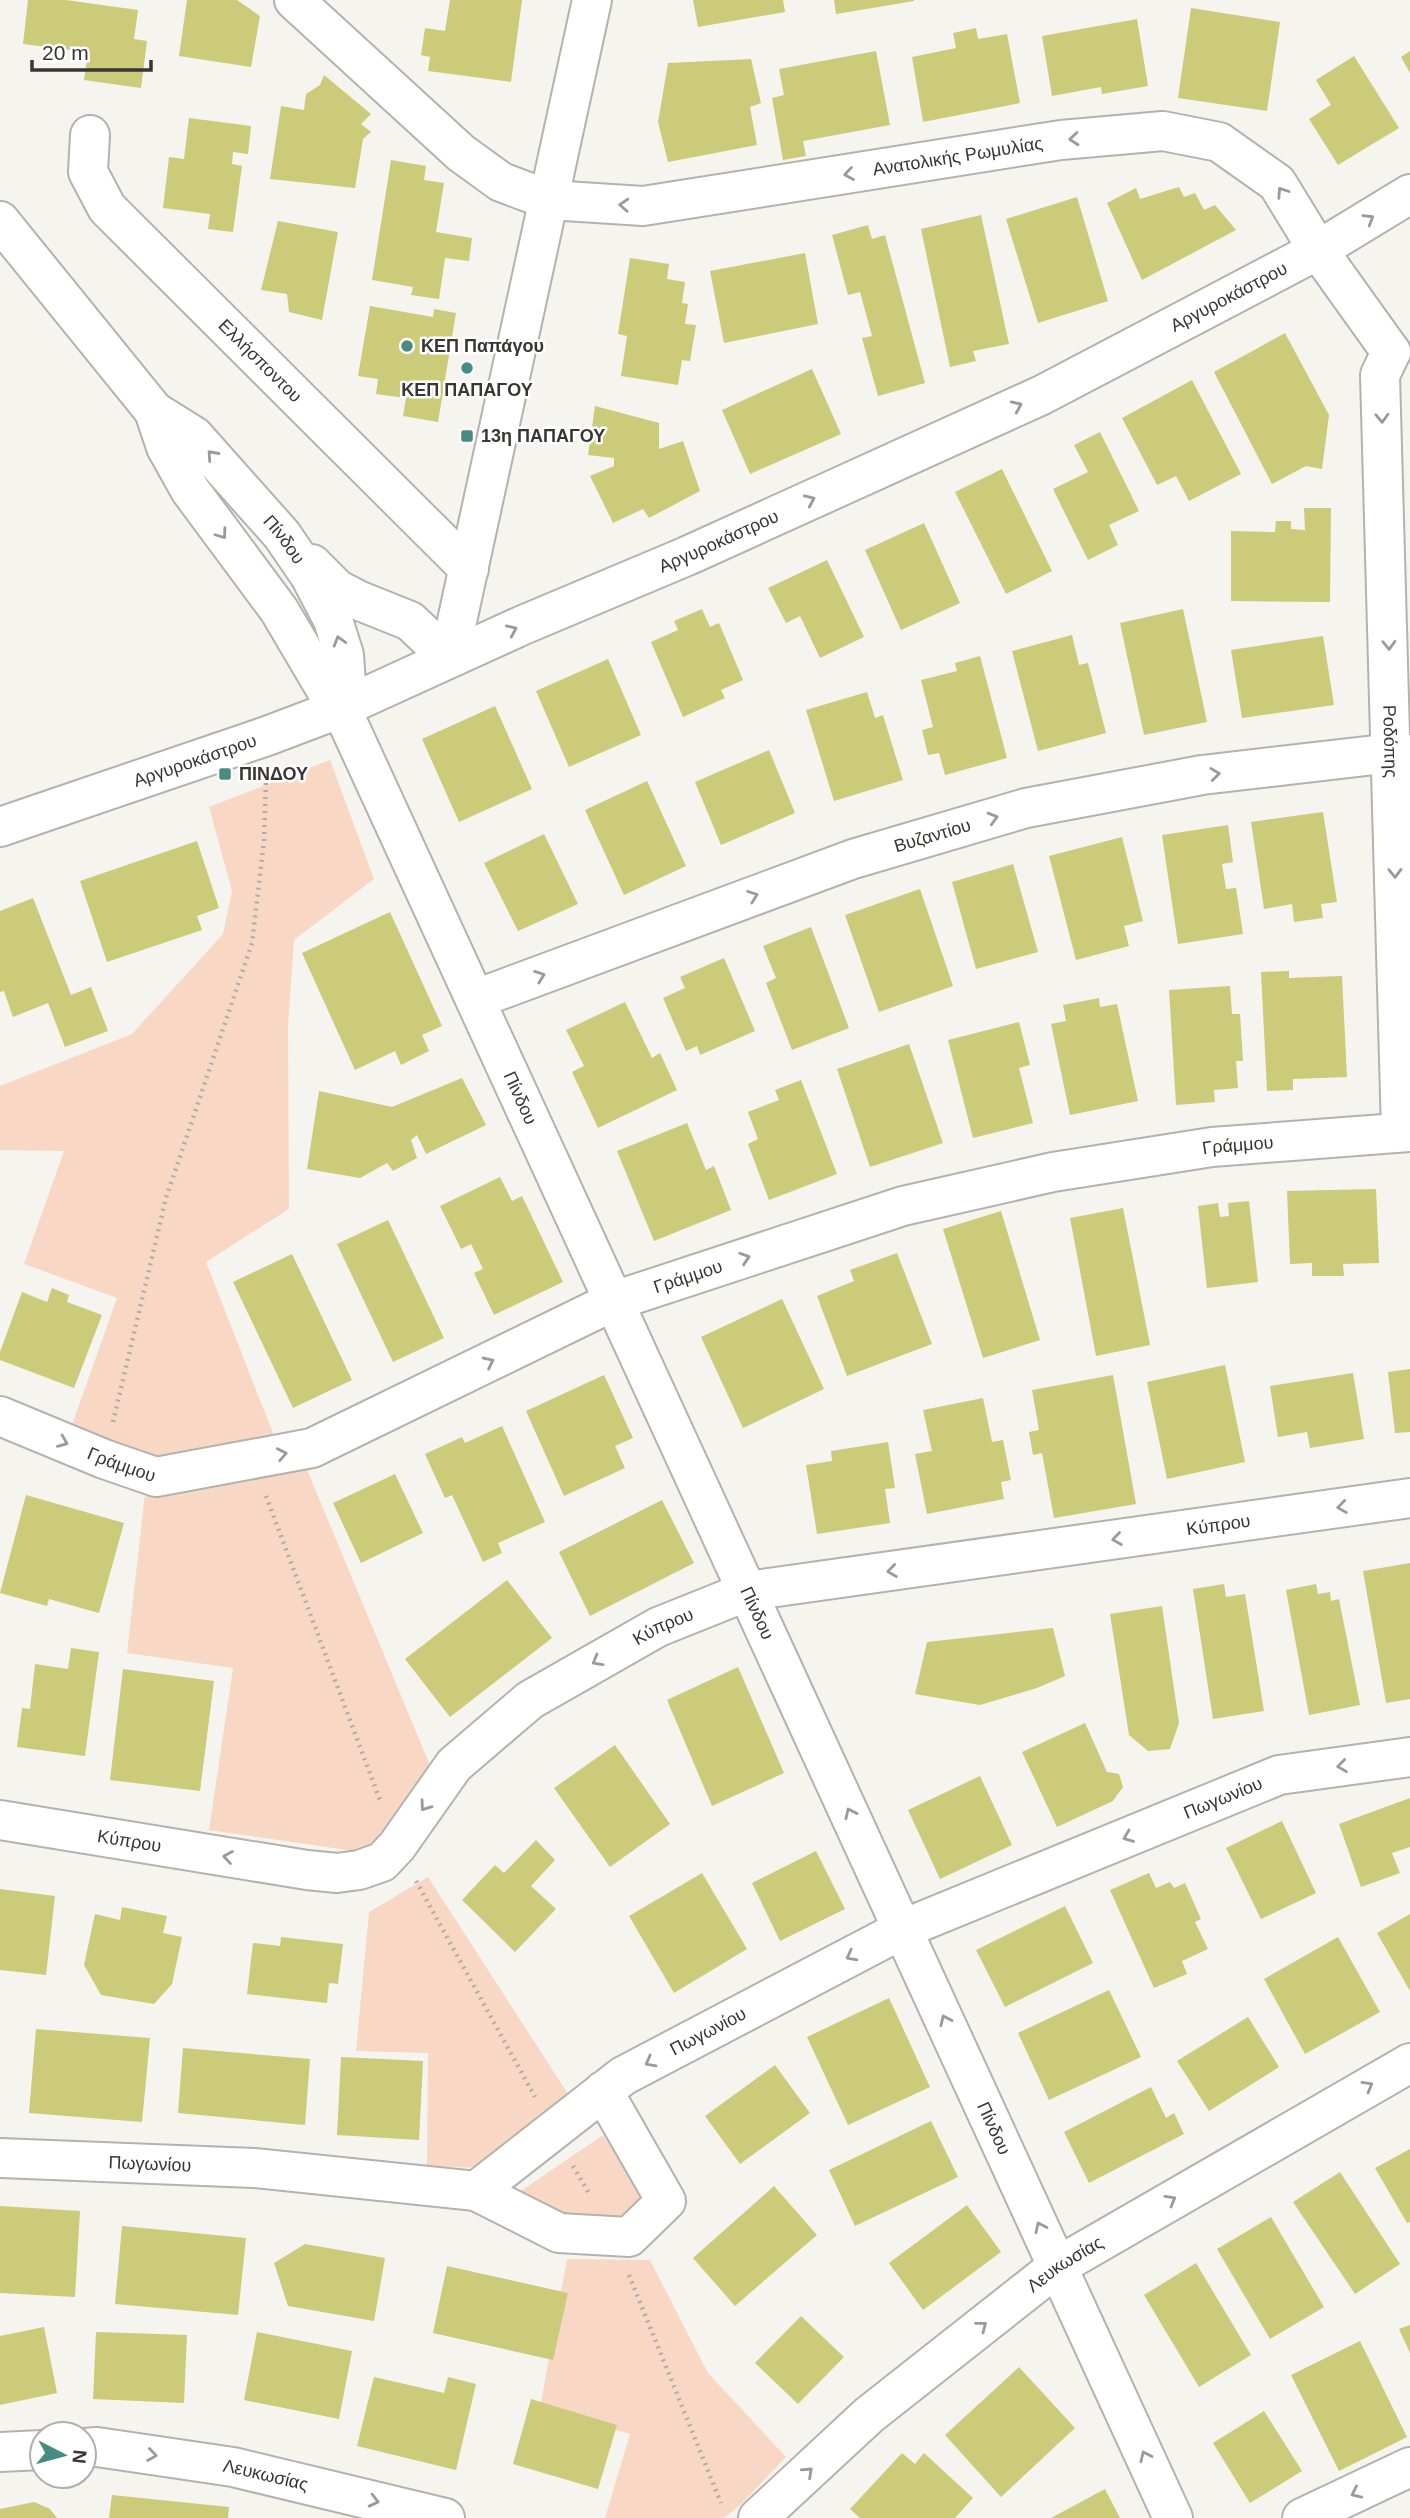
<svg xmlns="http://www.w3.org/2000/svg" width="1410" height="2518" viewBox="0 0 1410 2518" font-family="Helvetica,sans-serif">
  <rect width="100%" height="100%" fill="#f6f4ef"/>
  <!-- green -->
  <path fill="#f8d8c5" d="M330,760L374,879L294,940L288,1026L289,1209L206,1262L278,1446L156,1468L68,1436L117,1298L24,1264L64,1151L0,1150V1086L132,1034L223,934L232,891L209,807Z
    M303,1460L434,1775L368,1853L209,1830L233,1668L127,1653L146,1485Z
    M428,1877L570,2097L485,2168L427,2166L428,2053L356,2051L369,1912Z
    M603,2135L650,2200L626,2226L529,2206L518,2193Z
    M567,2259L650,2260L708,2373L786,2457L739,2506L724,2518H605L630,2434L540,2408Z"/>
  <!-- building -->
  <path fill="#cbcb7a" d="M28,0H66L138,10L134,39L147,41L141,88L84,80L88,52L23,44Z
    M187,0H237L260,16L251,67L179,56Z
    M450,0H522L511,82L428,71L430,57L421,55L425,28L445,31Z
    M693,0H783L785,12L698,27Z
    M834,0H914V1L836,14Z
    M1191,8L1280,22L1267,111L1178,98Z
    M1137,19L1148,86L1102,94L1101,87L1052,96L1042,36Z
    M976,28L978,39L1007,34L1020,103L923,122L912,57L956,48L953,33Z
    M876,51L890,125L803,141L806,156L783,160L772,98L784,95L779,69Z
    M1410,51V73L1401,57Z
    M1354,56L1399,128L1338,165L1309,119L1331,105L1316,80Z
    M751,59L761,103L750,107L757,145L668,162L658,122L668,63Z
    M324,75L371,114L361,124L371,132L363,139L355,188L270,179L281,106L304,110L306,94L320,85Z
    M189,118L251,126L248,154L233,152L232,164L242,166L233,232L208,229L210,214L163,208L169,157L184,159Z
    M391,160L426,166L424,180L444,183L436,232L472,238L469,261L445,258L439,299L411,295L413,287L372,280Z
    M1179,187L1184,197L1195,193L1204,210L1215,205L1236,230L1142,280L1107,203L1136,188L1140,199Z
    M1077,197L1108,301L1038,323L1006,219Z
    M981,215L1009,344L973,351L976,361L950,367L921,229Z
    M278,221L338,232L322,320L289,312L287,294L261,290Z
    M868,225L872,239L885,235L925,383L878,396L862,338L872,336L860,292L848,295L832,235Z
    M805,253L818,324L724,343L710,271Z
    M630,258L669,264L667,279L685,282L682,303L688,304L685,324L696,325L690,361L682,360L678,385L621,376L627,336L618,334Z
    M370,306L433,317L434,309L456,313L438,422L403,416L406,398L376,394L378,379L358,376Z
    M1285,333L1329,415L1322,469L1306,466L1272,484L1214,372Z
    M812,369L841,434L750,474L722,410Z
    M1192,380L1241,474L1189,501L1176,476L1157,485L1122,418Z
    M595,406L659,423V449L683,441L700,491L649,518L643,509L613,523L590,476L614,466V458L588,455Z
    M1100,432L1139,511L1109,525L1118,545L1088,560L1053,489L1088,472L1074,445Z
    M1002,469L1052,571L1006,594L955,492Z
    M1304,508H1331L1330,602L1231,601V531L1275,532L1276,521H1291V529L1305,530Z
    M924,523L960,603L901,630L865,550Z
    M827,560L864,637L820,658L800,616L786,623L768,588Z
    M702,609L710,627L719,623L743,680L721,690L725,698L683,717L651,642L678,630L674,621Z
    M1183,609L1207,722L1144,735L1120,623Z
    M1072,635L1079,665L1088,663L1106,733L1038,751L1012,651Z
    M1323,636L1334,705L1242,718L1231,650Z
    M980,656L1007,758L945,775L939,753L928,755L922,730L933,727L921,680L957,671L955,663Z
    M608,659L641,735L569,767L536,691Z
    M867,692L875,718L883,715L903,780L834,801L806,710Z
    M495,706L532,789L459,822L422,739Z
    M769,750L795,813L721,845L695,782Z
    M647,781L686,866L624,895L585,810Z
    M1323,812L1337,902L1321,904L1323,918L1294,922L1292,904L1264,909L1251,822Z
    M1228,825L1233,862L1222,864L1226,889L1236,888L1243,934L1178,944L1162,835Z
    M544,834L578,904L518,931L484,863Z
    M1122,837L1143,921L1124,926L1129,946L1076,960L1049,856Z
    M197,841L219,908L197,916L202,930L107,962L80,881Z
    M1013,864L1038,952L976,969L952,882Z
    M920,889L953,986L879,1012L845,915Z
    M33,898L71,995L91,987L108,1031L65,1047L48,1003L13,1017L4,991L0,992V911Z
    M390,912L442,1026L422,1035L429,1051L401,1065L395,1051L355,1070L302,953Z
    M811,927L849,1028L792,1050L766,983L776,978L763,946Z
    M724,958L755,1031L700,1055L697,1046L686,1051L663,998L685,988L680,977Z
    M1289,971V978L1342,976L1347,1077L1293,1079V1090L1267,1091L1261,972Z
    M1230,986L1232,1014H1240L1243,1061H1236L1238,1088L1214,1090L1215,1102L1176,1105L1169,990Z
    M1099,998L1100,1007L1117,1004L1138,1101L1070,1115L1051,1024L1066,1021L1063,1005Z
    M625,1002L652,1058L660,1053L677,1090L598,1128L572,1072L584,1066L566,1030Z
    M1019,1022L1030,1065L1019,1068L1033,1123L973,1138L948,1040Z
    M909,1044L943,1143L870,1167L837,1069Z
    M462,1078L486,1125L426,1154L417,1135L411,1140L417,1158L393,1171L387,1163L360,1178L307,1169L319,1091L392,1107Z
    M801,1080L837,1174L769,1200L748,1144L758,1139L748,1112L779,1100L775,1090Z
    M687,1123L706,1170L714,1166L731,1210L654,1241L617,1151Z
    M500,1177L512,1201L522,1196L563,1282L494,1315L474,1273L483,1269L471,1244L461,1249L440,1206Z
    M1376,1189L1379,1263L1343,1264L1344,1276H1312V1263L1290,1264L1287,1191Z
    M1249,1201L1258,1282L1207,1288L1198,1206L1218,1203L1220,1217L1229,1216L1228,1203Z
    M1123,1208L1150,1345L1096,1356L1070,1218Z
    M1001,1211L1040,1340L983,1358L943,1229Z
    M388,1220L444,1338L393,1362L337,1244Z
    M897,1253L932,1344L847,1376L817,1296L854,1281L850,1270Z
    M292,1254L352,1380L293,1408L233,1282Z
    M52,1288L69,1295L67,1302L102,1315L74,1388L0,1360V1352L22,1292L47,1302Z
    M782,1299L824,1389L743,1428L701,1337Z
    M1225,1365L1245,1462L1167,1479L1147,1382Z
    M1410,1369V1432L1395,1433L1388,1372Z
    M1353,1373L1364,1439L1310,1448L1307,1432L1278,1437L1270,1386Z
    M604,1375L633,1438L615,1446L625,1468L564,1496L526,1411Z
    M1113,1375L1136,1504L1054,1518L1042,1453L1033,1455L1029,1432L1039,1430L1032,1390Z
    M983,1398L992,1442L1003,1440L1011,1480L1001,1482L1004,1499L927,1514L915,1454L932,1451L923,1410Z
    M502,1426L545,1522L498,1543L502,1553L483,1562L452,1495L445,1498L425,1454L462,1437L465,1443Z
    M888,1442L895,1488L885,1489L890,1523L817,1534L806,1465L832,1461L831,1451Z
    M395,1474L423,1533L361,1563L333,1503Z
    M26,1495L124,1523L99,1613L49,1599L47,1606L0,1593Z
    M662,1500L694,1563L590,1616L559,1552Z
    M1410,1563V1699L1386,1703L1363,1571Z
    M507,1580L552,1638L450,1717L405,1659Z
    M1224,1584L1226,1597L1245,1594L1264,1711L1213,1719L1193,1589Z
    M1316,1584L1318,1594L1330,1592L1331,1601L1339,1599L1360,1705L1309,1715L1286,1590Z
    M1162,1606L1179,1723L1170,1749L1148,1751L1129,1735L1110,1614Z
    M1053,1628L1065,1676L1037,1688L980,1705L915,1694L927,1642Z
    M71,1648L99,1652L85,1756L17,1747L22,1708L30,1709L35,1664L68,1669Z
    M738,1667L784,1773L712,1806L667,1700Z
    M123,1669L214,1681L200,1791L110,1780Z
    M1085,1723L1107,1772L1119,1774L1123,1787L1113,1801L1057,1827L1022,1752Z
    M615,1745L670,1824L610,1867L554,1788Z
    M980,1776L1012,1845L940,1879L908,1810Z
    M1410,1798V1847L1392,1853L1400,1873L1361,1887L1339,1824Z
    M1282,1821L1316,1893L1261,1919L1226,1848Z
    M536,1840L555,1860L531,1886L556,1909L515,1952L462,1900L495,1865L504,1873Z
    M816,1851L845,1909L780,1941L752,1883Z
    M702,1873L747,1949L674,1993L629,1916Z
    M1149,1873L1156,1888L1170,1882L1174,1888L1185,1883L1201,1919L1195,1922L1208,1949L1182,1961L1187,1974L1154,1988L1110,1890Z
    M0,1889L55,1896L46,1975L0,1970Z
    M1065,1906L1093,1963L1005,2007L976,1950Z
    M122,1907L167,1916L163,1933L182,1937L172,1984L154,2004L101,1995L84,1965L95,1914L120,1920Z
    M1410,1914V1991L1377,1933Z
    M281,1937L343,1944L338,1984L329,1983L327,2003L247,1994L253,1943L280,1946Z
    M1338,1937L1380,2012L1305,2054L1264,1979Z
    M1109,1990L1141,2057L1049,2100L1018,2033Z
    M889,1998L930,2087L848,2125L807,2037Z
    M1248,2017L1279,2067L1209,2111L1177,2061Z
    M36,2029L150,2038L142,2122L29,2113Z
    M183,2048L310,2059L305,2125L178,2113Z
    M341,2057L423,2061L419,2140L337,2135Z
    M775,2065L810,2113L740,2164L705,2116Z
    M1151,2087L1166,2118L1174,2113L1184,2134L1089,2183L1064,2132Z
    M931,2121L958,2177L855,2226L829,2170Z
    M1410,2149V2222L1407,2223L1375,2168Z
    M1340,2172L1400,2264L1355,2294L1293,2202Z
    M774,2186L817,2235L735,2306L693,2258Z
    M967,2205L1001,2252L923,2310L889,2263Z
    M0,2206L80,2211L75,2297L0,2293Z
    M1271,2217L1324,2307L1270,2339L1217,2249Z
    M122,2226L246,2238L238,2315L115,2304Z
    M305,2244L385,2258L374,2321L288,2306L274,2263Z
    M1196,2263L1251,2355L1199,2387L1144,2295Z
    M447,2266L568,2293L553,2360L433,2333Z
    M801,2316L844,2357L798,2404L755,2363Z
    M1410,2325V2353L1399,2329Z
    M44,2327L57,2393L0,2405V2336Z
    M96,2332L187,2335L184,2403L93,2399Z
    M257,2332L352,2351L339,2419L244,2400Z
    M1360,2341L1407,2437L1339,2471L1291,2375Z
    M1019,2367L1075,2428L1001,2497L945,2435Z
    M374,2377L444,2393L448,2377L476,2384L456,2470L357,2446Z
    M531,2399L617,2425L598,2489L513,2464Z
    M1264,2411L1302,2471L1250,2503L1213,2443Z
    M902,2453L915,2464L924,2453L973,2498L955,2518H860L850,2509Z
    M1105,2489L1120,2518H1051Z
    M112,2495L229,2507L228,2518H109Z
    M34,2502L50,2509L57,2518H0V2509Z"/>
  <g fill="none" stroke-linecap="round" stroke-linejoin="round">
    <!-- minor casing -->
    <g stroke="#b3b2ad" stroke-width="42">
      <g id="minor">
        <path id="s1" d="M294,0L461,153L501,182L549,200L643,206L1061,140L1163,131L1219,142L1277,183L1318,250L1391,352"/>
        <path id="s2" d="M90,135L88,172L107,208L469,569"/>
        <path id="s3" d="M0,221L154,411L194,436L282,535L310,576L333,620L344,655L346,684L341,708"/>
        <path id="s4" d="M1391,352L1380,375L1401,1132"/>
        <path id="s5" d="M154,411L166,447L190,490L279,610L328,693L341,708L1173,2518"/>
        <path d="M312,564L337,589L360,601L410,621L449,658"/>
        <path d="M449,658L592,0"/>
        <path id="s6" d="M0,827L267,736L341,708L523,625L687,556L1042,395L1318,250L1410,194"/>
        <path id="s7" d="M476,999L853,859L1026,808L1202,775L1392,753L1410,754"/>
        <path id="s8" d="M0,1416L104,1459L156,1477L312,1448L614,1301L903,1206L1053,1172L1212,1147L1410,1132"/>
        <path id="s9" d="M0,1820L307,1870L337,1873L359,1870L382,1862L397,1846L454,1765L530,1700L658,1627L748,1591L1410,1498"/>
        <path id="s10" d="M0,2158L254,2168L476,2191L623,2076L903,1929L1279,1775L1410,1757"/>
        <path d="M476,2191L559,2233L629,2237L666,2201L603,2091"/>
        <path id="s11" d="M84,2448L97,2447L233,2467L445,2518"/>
        <path d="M0,2452L42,2450"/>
        <path id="s12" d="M758,2518L869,2415L1058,2266L1410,2063"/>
        <path d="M1302,2518L1410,2467"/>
      </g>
    </g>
    <!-- path -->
    <path stroke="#aeada9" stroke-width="4.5" stroke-dasharray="2 5" stroke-linecap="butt" d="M113,1422L166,1198L252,943L264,841L266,779
      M266,1496L381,1803
      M416,1881L535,2097
      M573,2166L590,2195
      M629,2275L721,2503"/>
    <!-- minor -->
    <use href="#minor" stroke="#fff" stroke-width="38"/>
  </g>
  <!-- one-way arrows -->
  <defs><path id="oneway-chevron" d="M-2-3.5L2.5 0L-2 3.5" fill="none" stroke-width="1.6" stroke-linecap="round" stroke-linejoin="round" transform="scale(1.75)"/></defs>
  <g stroke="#9b9a9a">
    <use href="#oneway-chevron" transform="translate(1074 139) rotate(175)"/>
    <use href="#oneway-chevron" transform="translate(849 174) rotate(171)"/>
    <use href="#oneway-chevron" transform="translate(1282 192) rotate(-124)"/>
    <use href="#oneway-chevron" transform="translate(624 205) rotate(-177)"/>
    <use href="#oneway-chevron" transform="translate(1369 219) rotate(-31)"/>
    <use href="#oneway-chevron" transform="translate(1017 406) rotate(-24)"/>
    <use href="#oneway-chevron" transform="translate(1382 418) rotate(88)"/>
    <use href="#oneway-chevron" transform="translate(212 455) rotate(-132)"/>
    <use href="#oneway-chevron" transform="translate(810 500) rotate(-24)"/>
    <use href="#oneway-chevron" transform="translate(222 534) rotate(54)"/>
    <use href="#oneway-chevron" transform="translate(512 630) rotate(-24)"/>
    <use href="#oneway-chevron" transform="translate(339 641) rotate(-107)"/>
    <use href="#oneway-chevron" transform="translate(1389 645) rotate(88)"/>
    <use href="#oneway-chevron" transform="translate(1215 774) rotate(-7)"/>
    <use href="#oneway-chevron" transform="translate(993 818) rotate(-16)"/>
    <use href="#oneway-chevron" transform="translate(1395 873) rotate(89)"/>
    <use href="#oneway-chevron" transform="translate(753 896) rotate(-20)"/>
    <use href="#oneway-chevron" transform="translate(540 976) rotate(-20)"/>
    <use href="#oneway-chevron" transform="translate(745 1258) rotate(-18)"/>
    <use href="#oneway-chevron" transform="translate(489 1362) rotate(-26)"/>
    <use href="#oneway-chevron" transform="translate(63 1442) rotate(22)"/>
    <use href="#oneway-chevron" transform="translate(282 1454) rotate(-11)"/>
    <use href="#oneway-chevron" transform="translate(1342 1507) rotate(172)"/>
    <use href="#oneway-chevron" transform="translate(1117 1539) rotate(172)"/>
    <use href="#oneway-chevron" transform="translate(892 1571) rotate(172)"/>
    <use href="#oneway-chevron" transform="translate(597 1661) rotate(150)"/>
    <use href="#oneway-chevron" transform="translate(1342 1766) rotate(172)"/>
    <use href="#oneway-chevron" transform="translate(425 1806) rotate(125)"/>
    <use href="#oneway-chevron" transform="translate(850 1813) rotate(-115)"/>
    <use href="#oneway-chevron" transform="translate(1128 1837) rotate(158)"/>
    <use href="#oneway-chevron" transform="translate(228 1857) rotate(-171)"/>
    <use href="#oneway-chevron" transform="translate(851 1956) rotate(152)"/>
    <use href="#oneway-chevron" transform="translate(945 2020) rotate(-115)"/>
    <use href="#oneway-chevron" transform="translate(650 2062) rotate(152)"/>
    <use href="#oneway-chevron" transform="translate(1368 2086) rotate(-30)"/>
    <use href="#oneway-chevron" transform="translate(1171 2200) rotate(-30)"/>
    <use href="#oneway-chevron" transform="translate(1040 2227) rotate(-115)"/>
    <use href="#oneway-chevron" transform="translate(982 2326) rotate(-38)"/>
    <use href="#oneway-chevron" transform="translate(152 2455) rotate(8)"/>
    <use href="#oneway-chevron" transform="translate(1145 2456) rotate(-115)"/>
    <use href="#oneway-chevron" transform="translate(808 2472) rotate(-43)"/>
    <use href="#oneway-chevron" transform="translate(1356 2493) rotate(155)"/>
    <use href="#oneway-chevron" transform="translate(374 2501) rotate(14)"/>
  </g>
  <!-- markers -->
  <g fill="#478c81" stroke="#fff" stroke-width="2.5">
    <circle cx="407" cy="346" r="7"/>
    <circle cx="467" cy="368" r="7"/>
    <rect x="460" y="429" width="14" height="14" rx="3.5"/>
    <rect x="218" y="767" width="14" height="14" rx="3.5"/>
  </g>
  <g text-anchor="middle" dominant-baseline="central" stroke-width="5" stroke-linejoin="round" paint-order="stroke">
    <!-- street labels -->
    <g font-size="18" fill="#373634" stroke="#fff">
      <text stroke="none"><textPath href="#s1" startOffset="740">Ανατολικής Ρωμυλίας</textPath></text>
      <text stroke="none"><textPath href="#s6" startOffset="1340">Αργυροκάστρου</textPath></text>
      <text stroke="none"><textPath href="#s2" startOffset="294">Ελλήσποντου</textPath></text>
      <text stroke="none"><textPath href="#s3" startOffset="429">Πίνδου</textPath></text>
      <text stroke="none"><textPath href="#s6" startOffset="774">Αργυροκάστρου</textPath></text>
      <text stroke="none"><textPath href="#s4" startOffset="392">Ροδόπης</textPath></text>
      <text stroke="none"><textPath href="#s6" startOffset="206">Αργυροκάστρου</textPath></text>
      <text stroke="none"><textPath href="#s7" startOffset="485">Βυζαντίου</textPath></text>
      <text stroke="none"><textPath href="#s5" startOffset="782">Πίνδου</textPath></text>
      <text stroke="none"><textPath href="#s8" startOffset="1307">Γράμμου</textPath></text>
      <text stroke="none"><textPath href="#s8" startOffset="740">Γράμμου</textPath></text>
      <text stroke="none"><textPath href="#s8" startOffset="131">Γράμμου</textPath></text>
      <text stroke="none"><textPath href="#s9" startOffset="1328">Κύπρου</textPath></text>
      <text stroke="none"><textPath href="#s5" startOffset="1349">Πίνδου</textPath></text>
      <text stroke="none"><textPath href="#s9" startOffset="761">Κύπρου</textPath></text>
      <text stroke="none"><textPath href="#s10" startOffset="1326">Πωγωνίου</textPath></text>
      <text stroke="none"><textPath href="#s9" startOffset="131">Κύπρου</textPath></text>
      <text stroke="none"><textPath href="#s10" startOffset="760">Πωγωνίου</textPath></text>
      <text stroke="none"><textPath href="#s5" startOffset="1916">Πίνδου</textPath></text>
      <text stroke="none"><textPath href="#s10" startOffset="150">Πωγωνίου</textPath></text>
      <text stroke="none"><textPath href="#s12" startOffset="399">Λευκωσίας</textPath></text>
      <text stroke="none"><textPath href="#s11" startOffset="184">Λευκωσίας</textPath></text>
    </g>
    <!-- poi labels -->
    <g font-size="18" font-weight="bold" fill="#373634" stroke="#fff" text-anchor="start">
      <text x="421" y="346">ΚΕΠ Παπάγου</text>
      <text x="467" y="390" text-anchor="middle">ΚΕΠ ΠΑΠΑΓΟΥ</text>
      <text x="481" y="436">13η ΠΑΠΑΓΟΥ</text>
      <text x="239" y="774">ΠΙΝΔΟΥ</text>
    </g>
  </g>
  <!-- north arrow -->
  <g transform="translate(63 2455) rotate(96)"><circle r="33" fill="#ffffff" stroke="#afafae" stroke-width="2"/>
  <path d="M0-5L12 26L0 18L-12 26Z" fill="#478c81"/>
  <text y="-10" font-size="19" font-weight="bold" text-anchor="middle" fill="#373634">N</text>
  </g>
  <!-- scale -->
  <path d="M32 60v10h119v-10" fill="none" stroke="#373634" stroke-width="3.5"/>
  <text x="42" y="60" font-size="21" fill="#373634" stroke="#ffffff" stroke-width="5" paint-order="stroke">20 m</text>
</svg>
